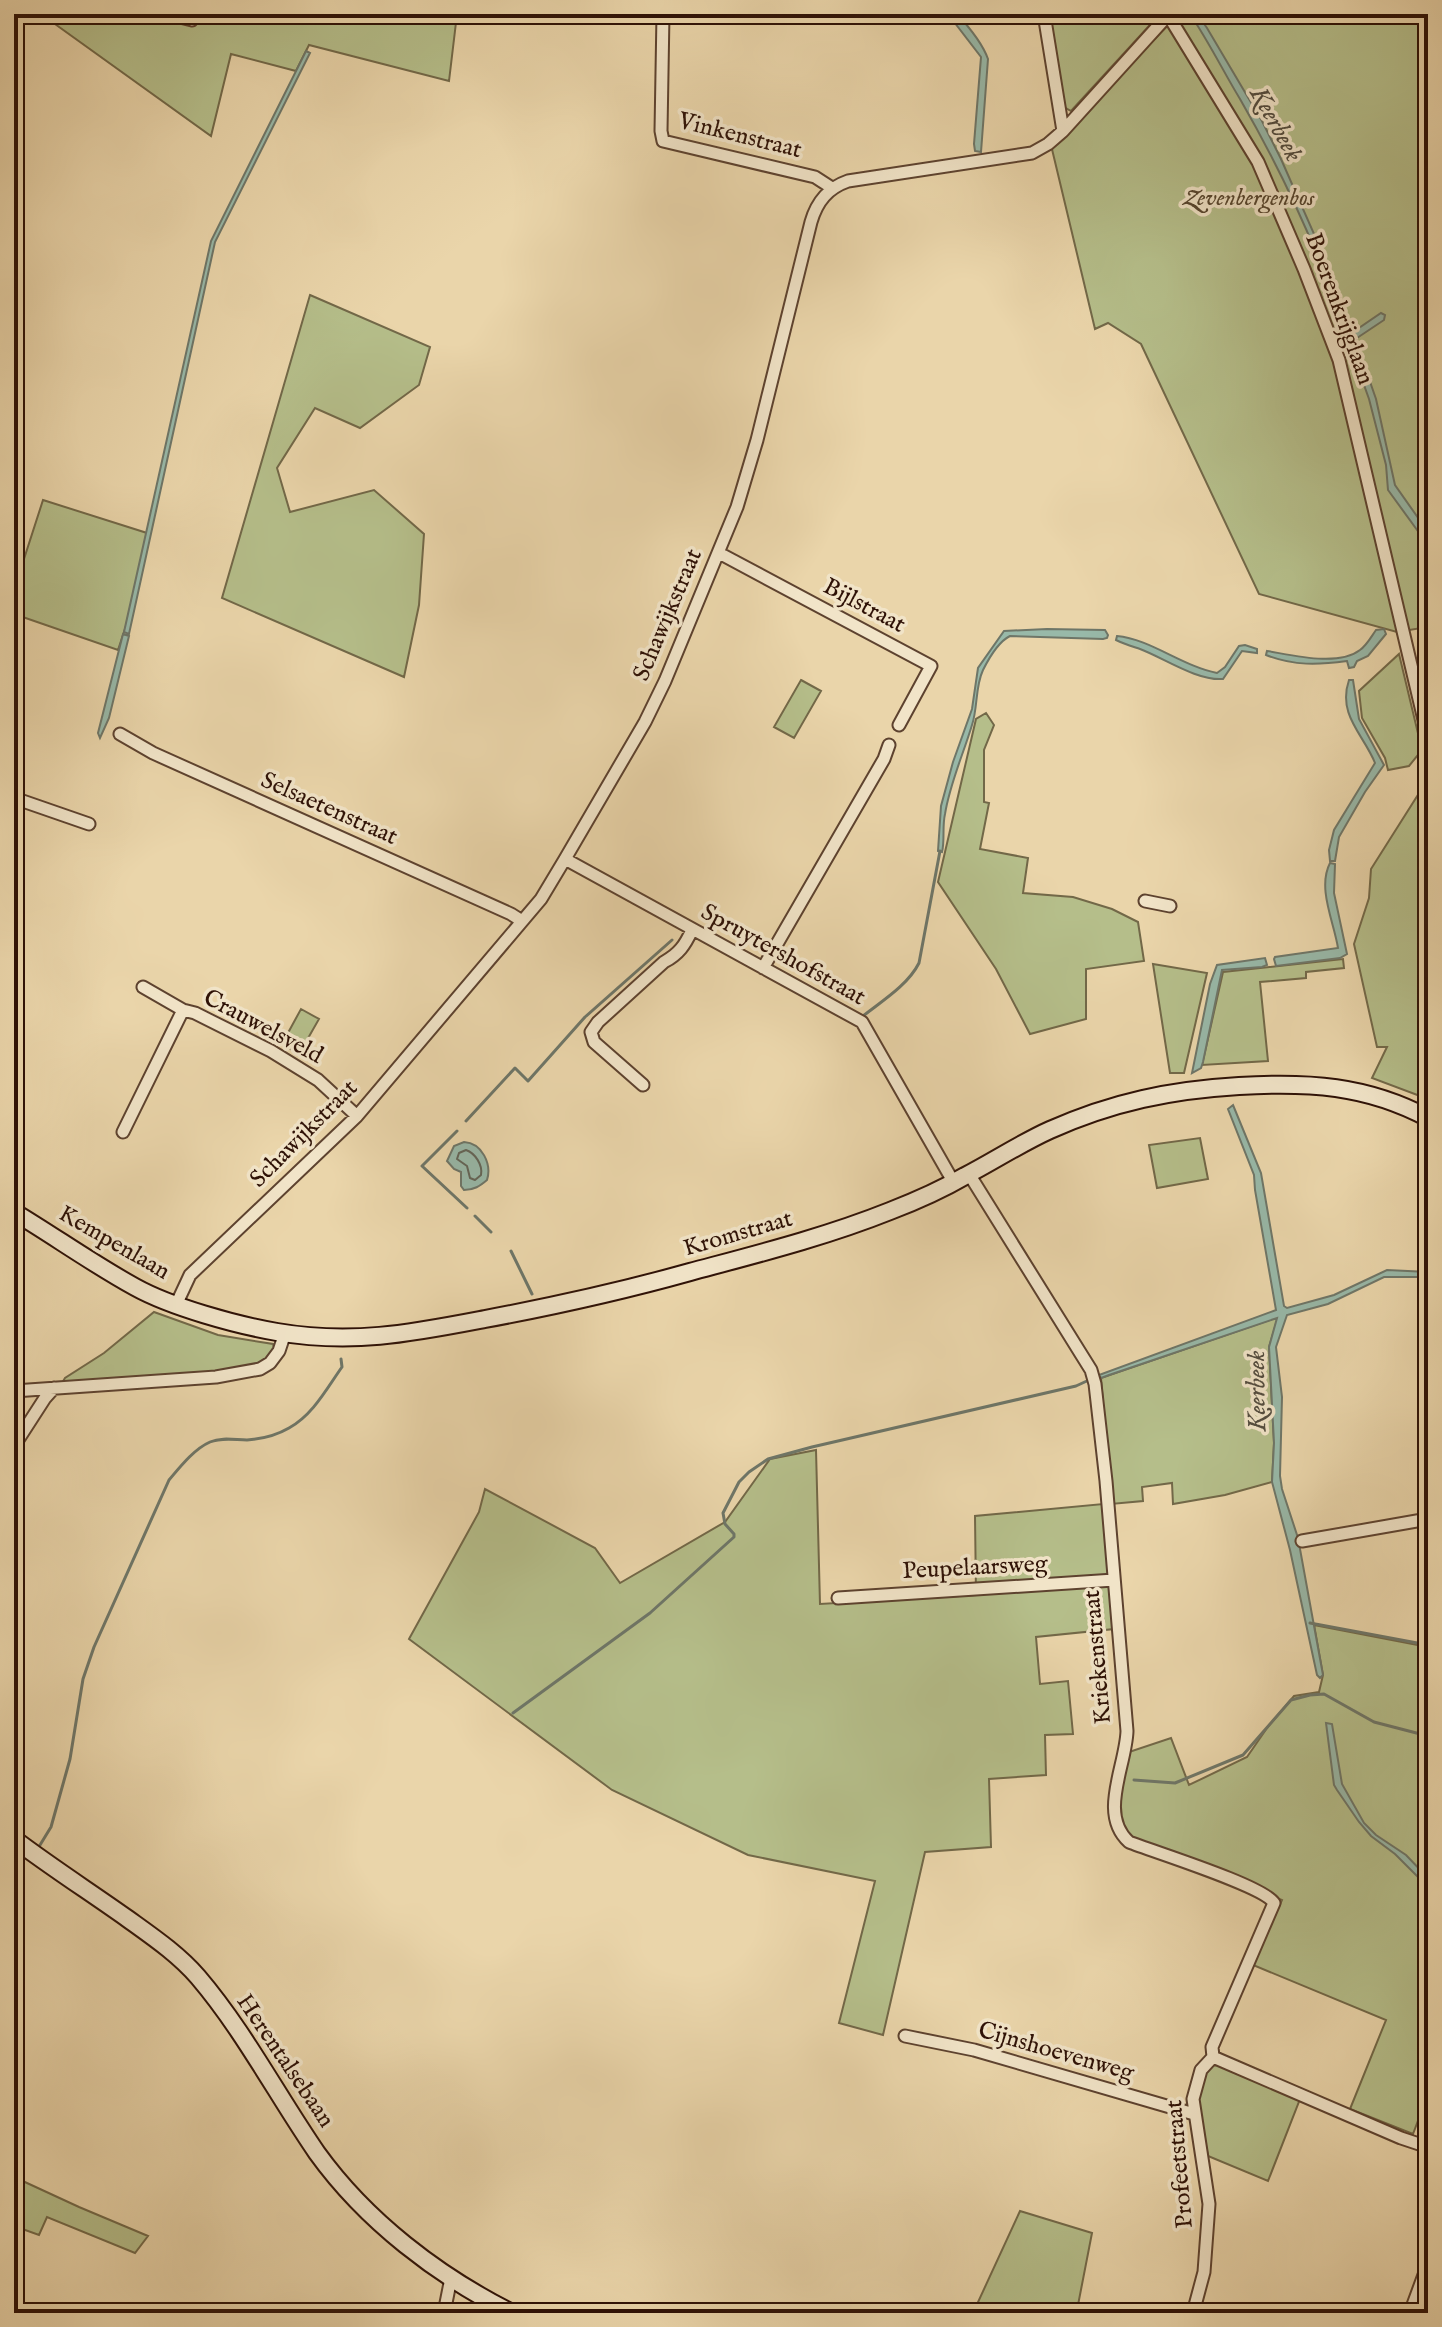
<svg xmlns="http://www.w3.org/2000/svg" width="1442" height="2327" viewBox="0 0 1442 2327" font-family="'IM FELL English',serif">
  <rect width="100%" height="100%" fill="#ead5aa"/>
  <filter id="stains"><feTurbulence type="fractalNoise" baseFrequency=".0025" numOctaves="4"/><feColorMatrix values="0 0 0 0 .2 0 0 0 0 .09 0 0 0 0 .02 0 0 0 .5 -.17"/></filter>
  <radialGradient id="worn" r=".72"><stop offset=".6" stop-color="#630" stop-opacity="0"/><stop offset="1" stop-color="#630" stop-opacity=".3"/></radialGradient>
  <!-- green -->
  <path fill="#b5be8a" stroke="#726848" stroke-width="2" d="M51,14H147L172,20L174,14H457L449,81L309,45L296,71L231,54L211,136L48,19Z
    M1047,14H1160L1071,111L1064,107Z
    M1179,14H1428V627L1397,632L1259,594L1141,344L1108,323L1095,329L1051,145Z
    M310,295L430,347L419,385L360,428L315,408L277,468L290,512L374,490L424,534L419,605L404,677L222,598Z
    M43,500L147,533L126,626L118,650L14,614V590Z
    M1399,654L1422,750L1409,766L1388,770L1385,758L1362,718L1359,691Z
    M801,680L821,691L794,738L774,727Z
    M986,713L994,725L984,750V802L989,803L980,849L1028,858L1023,893L1073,897L1112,909L1138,922L1144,961L1086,969V1019L1030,1034L996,969L938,882L976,719Z
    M1428,779V1099L1372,1078L1387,1047H1377L1354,944L1369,898L1371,869Z
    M1343,959L1344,968L1306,972V978L1260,982L1268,1061L1202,1065L1223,972Z
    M1153,964L1207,973L1184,1073H1170Z
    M301,1009L319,1019L299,1054L282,1044Z
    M1200,1138L1208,1179L1157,1188L1149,1145Z
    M154,1312L218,1335L273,1344L274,1348L269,1356L259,1363L222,1371L62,1383L65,1378L104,1353Z
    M1278,1317L1269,1347L1274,1443L1272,1482L1225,1495L1173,1504L1172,1483L1142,1487L1143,1501L1111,1504L1101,1378Z
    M816,1450L820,1604L976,1595L975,1516L1103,1504L1114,1629L1036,1637L1040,1684L1068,1681L1073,1734L1045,1735L1046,1775L989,1779L991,1847L925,1852L883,2035L839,2023L875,1881L748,1855L612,1790L409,1639L479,1512L485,1489L595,1548L620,1583L725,1522L770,1459Z
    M1314,1625L1428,1647V2094L1413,2134L1350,2109L1386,2020L1253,1965L1282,1900L1133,1839C1105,1821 1123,1778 1129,1752L1171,1738L1189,1785L1247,1757L1267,1728L1294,1696L1319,1692L1323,1675Z
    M1216,2063L1300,2099L1268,2181L1208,2156L1197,2101L1205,2072Z
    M14,2177L79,2207L148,2236L135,2253L47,2217L39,2235L14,2226Z
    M1020,2211L1092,2233L1078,2305L1105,2313H973Z"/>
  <!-- water -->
  <path fill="#98b9a9" stroke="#6e7668" stroke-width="2" d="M948,14H957C969,27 982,42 988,59L981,152L975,151L974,144L981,57Z
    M1190,14H1197L1207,28L1262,121L1281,159L1329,268L1353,332L1381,313L1385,315L1384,320L1357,338L1356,344L1350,346C1323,260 1285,177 1240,99C1223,71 1209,42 1190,14Z
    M306,51L310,53L215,242L129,634L124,632L211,241Z
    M1360,353L1376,399L1395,485L1428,532V545L1388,490L1386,465L1369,399L1354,357V355Z
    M1047,629L1105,630L1108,635L1107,638L1103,639L1010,636C998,642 989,658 983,670C975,687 978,707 972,725C963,755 950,783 945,814C942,827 945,840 942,852L938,851L941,806L953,762L972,709L978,668L1004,631Z
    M1384,629L1386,634L1368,656L1357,661L1354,667L1349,668L1347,661C1318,665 1294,666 1266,655L1267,651C1292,655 1338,667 1360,650C1367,645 1371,637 1376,630Z
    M123,634L129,636L109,718L100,738L98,733Z
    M1117,636C1150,639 1182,666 1217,673L1225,667L1239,646L1245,645L1257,649V653L1242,651L1223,679C1197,681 1164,658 1140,649C1131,646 1124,644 1116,640Z
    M1349,680H1353L1359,719L1384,765L1365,792L1339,837L1335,861H1330L1329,850L1334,830L1375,763C1364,735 1337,715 1349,680Z
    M1330,863L1335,864L1334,893L1347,954L1340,958L1276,966L1274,959L1275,957L1338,948C1334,922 1317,888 1330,863Z
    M1265,958L1267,965L1262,967L1222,970L1203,1062L1201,1068L1192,1073L1210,984L1217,965Z
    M1233,1105L1261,1173L1284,1306L1287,1308L1334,1295L1387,1270L1428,1272V1277H1384L1328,1304L1287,1315L1276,1347L1282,1397L1280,1476L1282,1489L1298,1538L1323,1675L1320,1678L1317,1675L1290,1550L1272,1482L1274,1443L1269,1347L1277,1318L1109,1375L1101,1378L1099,1375L1276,1310L1255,1190L1254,1175L1228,1109Z
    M464,1142C482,1143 492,1164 487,1180C480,1186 474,1190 464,1190L461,1186V1172L454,1169L447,1161L454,1146Z
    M1326,1723L1332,1724L1342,1784L1364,1823L1376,1835L1406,1855L1428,1878V1887L1395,1854L1371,1836L1359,1822L1337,1790L1334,1785Z"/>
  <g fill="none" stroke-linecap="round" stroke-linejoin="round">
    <!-- shore -->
    <path stroke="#636558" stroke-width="2" d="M466,1150C475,1153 483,1165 481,1175L475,1180L470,1178L467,1166L457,1159L459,1153Z"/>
    <!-- stream -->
    <path stroke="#6e7668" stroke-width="3" d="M863,1016C882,1001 908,985 919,963L940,851
      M466,1121L515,1068L528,1081L585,1017L672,940
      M457,1131L422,1166L467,1208
      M475,1216L491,1232
      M511,1251L532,1294
      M1310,1623L1428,1645
      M513,1713L650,1613L734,1537V1534L725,1524L723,1513L739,1482L749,1472L768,1459L812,1447L1076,1386L1089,1380
      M1134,1780L1175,1783L1243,1755L1291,1700L1310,1695L1324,1694L1374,1722L1428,1736
      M40,1845L51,1827L70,1759L83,1679L94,1647L169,1480C180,1467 194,1449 210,1442C222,1437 235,1440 247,1440C261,1439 277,1435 289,1428C313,1415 327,1388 342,1367L341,1359"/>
    <!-- street casing -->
    <g stroke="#5d422f" stroke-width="15">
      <path id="street" d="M168,14L192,20
        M663,14L661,131L663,141L815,177L832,188
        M1044,14L1063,131
        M1168,15L1258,162L1304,269L1339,360L1428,737
        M14,416H15
        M719,553L931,666L899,725
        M120,734L153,753L511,914L522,921
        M14,798L89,824
        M565,859L862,1022L954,1183
        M1145,901L1170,906
        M763,968L884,759L889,745
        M143,987L183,1010L195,1013L271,1051L318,1080L357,1116
        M643,1085L594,1042L591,1032L598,1022L664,962C679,954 685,945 692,930
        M123,1132L183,1010
        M969,1174L1081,1354L1091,1370L1095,1384L1106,1481L1127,1731C1126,1766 1098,1814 1129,1842C1154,1852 1264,1886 1274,1903L1212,2047L1213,2057
        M176,1305L190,1275L357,1116L541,899L565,859L645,722L665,681L737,507L757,440L811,222C817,201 828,188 848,181L1032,153L1048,144L1063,131L1169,14
        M14,1391L216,1377L260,1369L270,1363L279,1351L285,1333
        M14,1446L45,1398L54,1388
        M1302,1541L1428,1519
        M838,1598L1114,1580
        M905,2036L974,2050L1194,2114
        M1213,2057L1401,2138L1428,2147
        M444,2313L451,2278
        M1193,2313L1204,2272L1209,2204L1193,2099L1201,2070L1213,2057
        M1410,2313L1428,2264"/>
    </g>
    <!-- secondary casing -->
    <g stroke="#2e1106" stroke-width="20">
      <path id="secondary" d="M14,1212C54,1236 93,1264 135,1287C171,1307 236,1325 277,1332C353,1345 412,1333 485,1319C554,1306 622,1291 690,1272C757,1254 825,1237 890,1211C916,1201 941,1190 965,1176C994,1161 1021,1143 1050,1130C1113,1102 1171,1090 1239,1086C1308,1082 1366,1085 1428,1118
        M14,1839C51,1867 90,1892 128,1919C153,1937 178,1954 198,1977C244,2031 277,2095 317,2153C366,2221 438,2276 512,2313"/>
    </g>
    <!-- street -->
    <use href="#street" stroke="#f1e4c8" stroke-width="11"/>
    <!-- secondary -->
    <use href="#secondary" stroke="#f1e4c8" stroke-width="16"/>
  </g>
  <g text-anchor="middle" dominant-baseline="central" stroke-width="7" stroke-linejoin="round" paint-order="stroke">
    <!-- street labels -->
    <g font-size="24" fill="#2e1106" stroke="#f1e4c8">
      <text transform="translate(740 136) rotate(14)">Vinkenstraat</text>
      <text transform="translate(1339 309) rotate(70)">Boerenkrijglaan</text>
      <text transform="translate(864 606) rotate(28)">Bijlstraat</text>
      <text transform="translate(668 615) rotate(-67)">Schawijkstraat</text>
      <text transform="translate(329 809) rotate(24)">Selsaetenstraat</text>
      <text transform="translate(783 955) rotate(29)">Spruytershofstraat</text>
      <text transform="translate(263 1027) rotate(28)">Crauwelsveld</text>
      <text transform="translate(304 1134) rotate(-45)">Schawijkstraat</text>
      <text transform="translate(738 1234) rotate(-16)">Kromstraat</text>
      <text transform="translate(114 1243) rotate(30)">Kempenlaan</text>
      <text transform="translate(975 1568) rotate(-3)">Peupelaarsweg</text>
      <text transform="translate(1098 1657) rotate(-95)">Kriekenstraat</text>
      <text transform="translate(1056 2052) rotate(16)">Cijnshoevenweg</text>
      <text transform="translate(285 2061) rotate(56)">Herentalsebaan</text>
      <text transform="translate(1180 2164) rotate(-95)">Profeetstraat</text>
    </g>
    <!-- park labels -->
    <g font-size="24" font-style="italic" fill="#56452e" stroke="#f1e4c8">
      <text x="1249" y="198">Zevenbergenbos</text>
    </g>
    <!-- water labels -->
    <g font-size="26" font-style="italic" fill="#534c3f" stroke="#f1e4c8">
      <text transform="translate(1276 124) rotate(61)">Keerbeek</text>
      <text transform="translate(1257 1391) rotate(-91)">Keerbeek</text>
    </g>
  </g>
  <!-- margin -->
  <rect width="1442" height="2327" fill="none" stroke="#ead5aa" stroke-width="48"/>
  <rect x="16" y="16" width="1410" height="2295" fill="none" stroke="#2e1106" stroke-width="4"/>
  <rect x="24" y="24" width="1394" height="2279" fill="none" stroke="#2e1106" stroke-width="2"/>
  <rect width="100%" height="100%" filter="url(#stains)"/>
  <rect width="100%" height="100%" fill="url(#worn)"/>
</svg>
